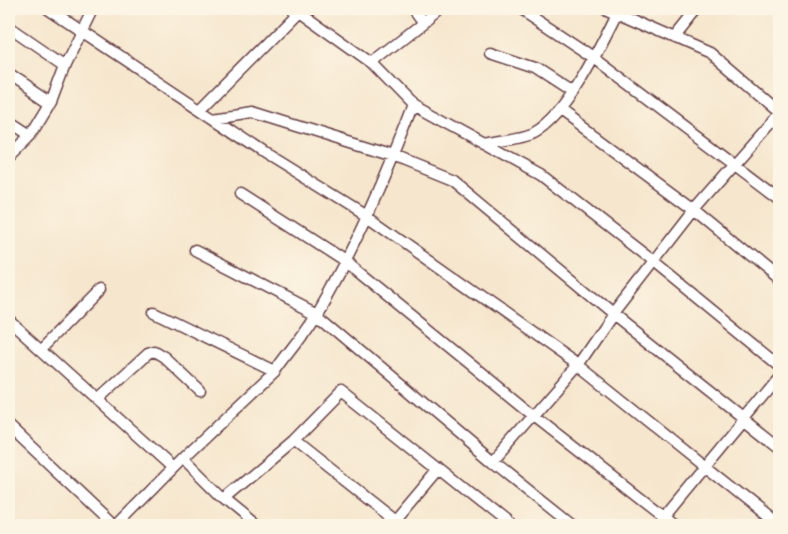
<svg xmlns="http://www.w3.org/2000/svg" width="788" height="534" viewBox="0 0 788 534" font-family="'Indie Flower',sans-serif">
  <rect width="100%" height="100%" fill="#fcf5e5"/>
  <filter id="ink" filterUnits="userSpaceOnUse"><feTurbulence type="fractalNoise" baseFrequency=".0167" numOctaves="2"/><feDisplacementMap in="SourceGraphic" scale="12" xChannelSelector="R" yChannelSelector="G"/><feConvolveMatrix kernelMatrix="1 2 1 2 8 2 1 2 1" color-interpolation-filters="sRGB"/></filter>
  <filter id="wash" filterUnits="userSpaceOnUse"><feTurbulence type="fractalNoise" baseFrequency=".008" numOctaves="4" result="noise"/><feDisplacementMap in="SourceGraphic" scale="24" xChannelSelector="R" yChannelSelector="G"/><feGaussianBlur stdDeviation="1.35" result="paint"/><feColorMatrix in="noise" values="0 0 0 0 0 0 0 0 0 0 0 0 0 0 0 0 0 1.4 0 .05"/><feComposite in="paint" operator="in"/></filter>
  <g filter="url(#wash)">
    <rect width="100%" height="100%" fill="#f6e6cd"/>
  </g>
  <g filter="url(#ink)">
    <g fill="none" stroke-linecap="round" stroke-linejoin="round">
      <!-- minor casing -->
      <g stroke="#643d43" stroke-width="13">
        <path id="minor" d="M48,8L270,156L367,216L578,365L779,526
          M295,8L372,63L413,105L541,175L653,262L780,366
          M412,8L423,23
          M519,8L593,57L780,198
          M607,8L710,53L780,113
          M8,26L65,65
          M675,38L699,8
          M490,53L535,68L572,92
          M372,63L442,8
          M8,73L51,102
          M200,109L298,10
          M560,111L694,210L780,281
          M213,118L252,112L393,156L452,180L613,314L780,447
          M8,120L31,135
          M484,144C498,141 522,139 534,133C568,115 602,42 619,8
          M8,158L31,135L51,102L65,65L93,8
          M240,194L344,261L534,416L675,526
          M195,250L317,313L493,462L573,526
          M8,319L173,468
          M41,349L99,290
          M275,371C289,351 306,332 318,311C356,246 386,176 413,105
          M97,400L148,353L154,351L164,357L200,391
          M8,426L114,526
          M293,441L394,521
          M183,458L224,499L257,526
          M493,462L578,365L613,314L694,210L780,112
          M224,499L293,441L341,392L509,526
          M663,516L780,374
          M116,526L183,458L275,371L154,312
          M390,526L438,469"/>
      </g>
      <!-- minor -->
      <use href="#minor" stroke="#fff" stroke-width="10"/>
    </g>
  </g>
  <!-- margin -->
  <rect width="788" height="534" fill="none" stroke="#fcf5e5" stroke-width="30"/>
</svg>
